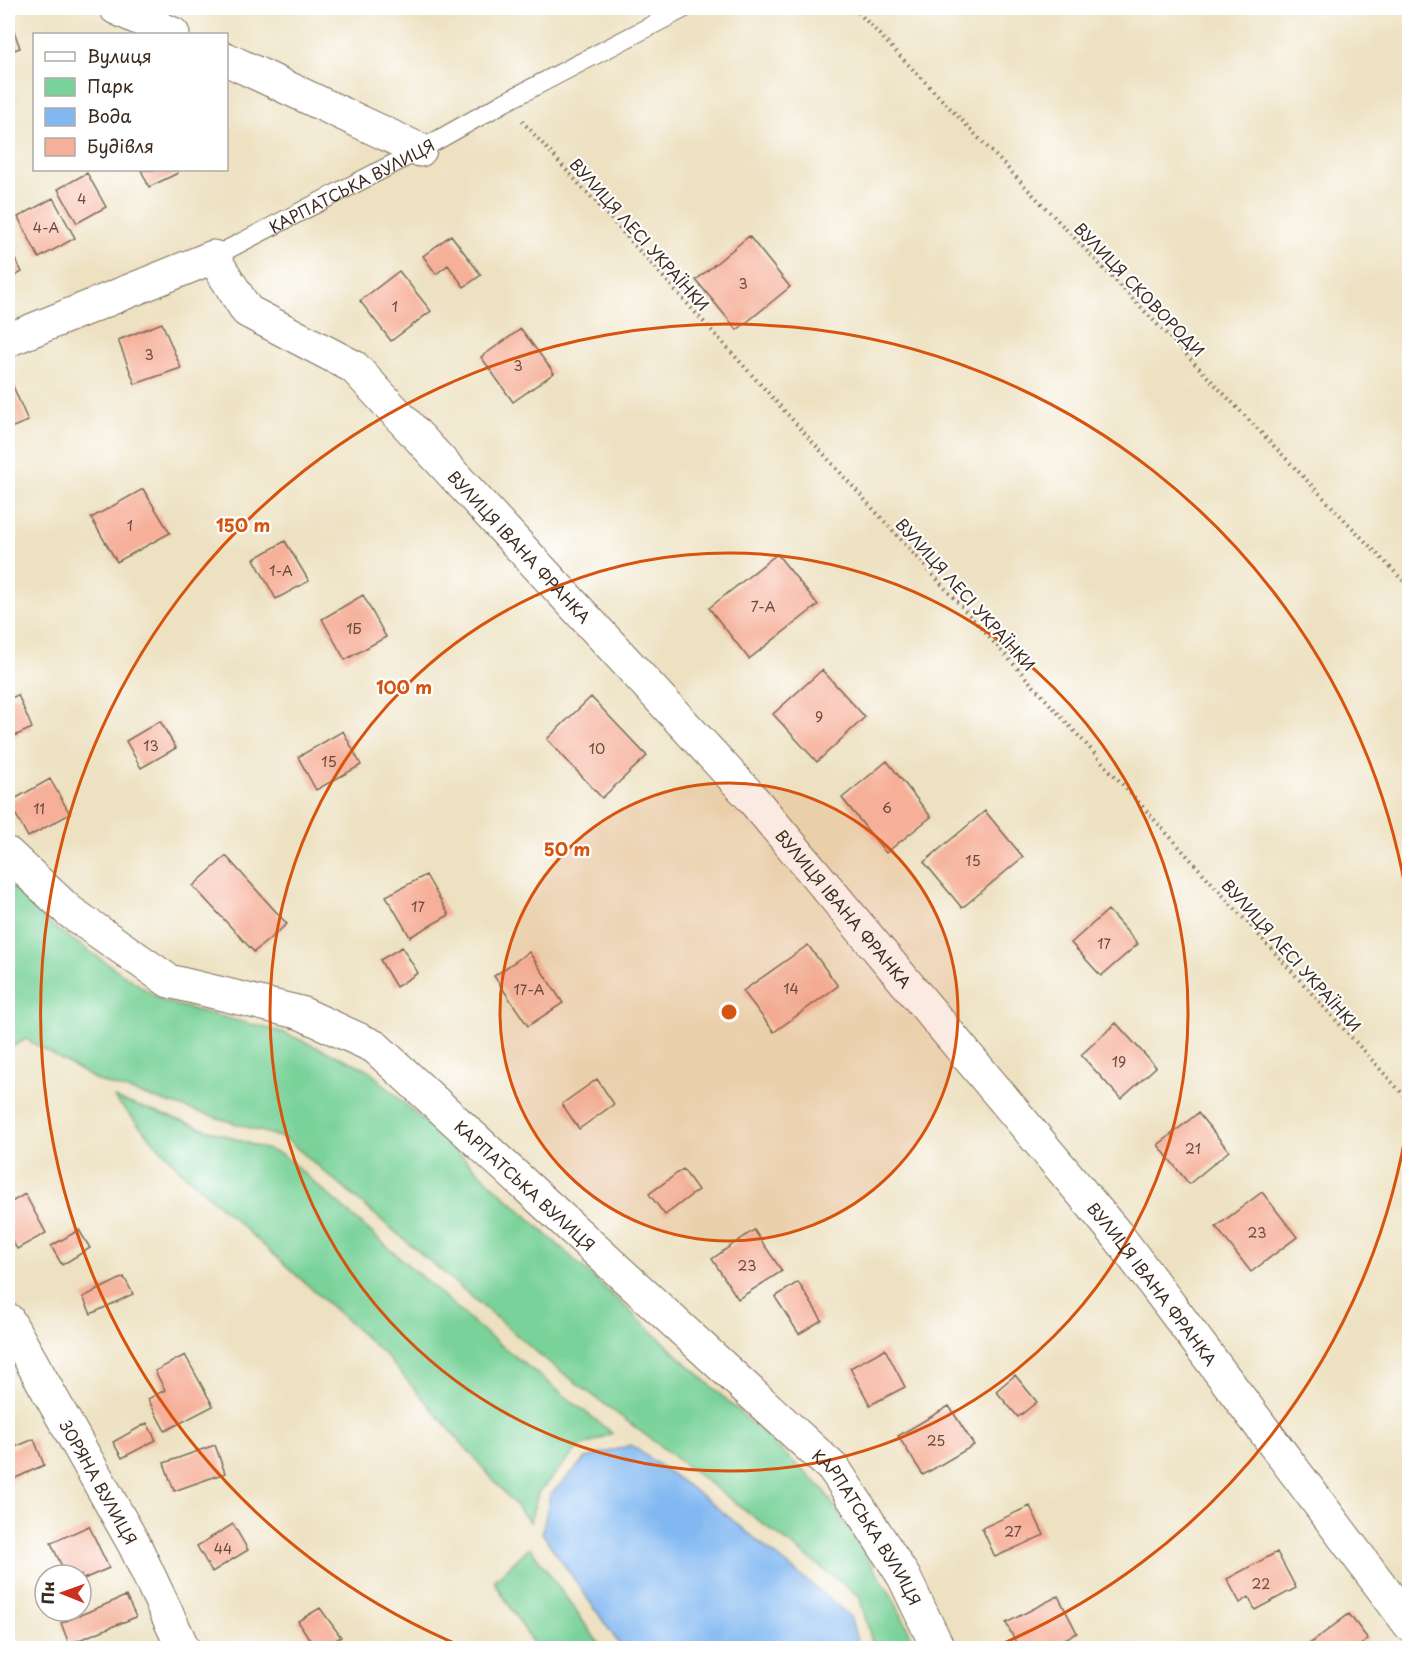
<svg xmlns="http://www.w3.org/2000/svg" width="1417" height="1656" viewBox="0 0 1417 1656" font-family="'Playpen Sans',sans-serif">
  <rect width="100%" height="100%" fill="#fff"/>
  <filter id="ink" filterUnits="userSpaceOnUse"><feTurbulence type="fractalNoise" baseFrequency=".0167" numOctaves="2"/><feDisplacementMap in="SourceGraphic" scale="12" xChannelSelector="R" yChannelSelector="G"/><feConvolveMatrix kernelMatrix="1 2 1 2 8 2 1 2 1" color-interpolation-filters="sRGB"/></filter>
  <filter id="wash" filterUnits="userSpaceOnUse"><feTurbulence type="fractalNoise" baseFrequency=".008" numOctaves="4" result="noise"/><feDisplacementMap in="SourceGraphic" scale="24" xChannelSelector="R" yChannelSelector="G"/><feGaussianBlur stdDeviation="1.35" result="paint"/><feColorMatrix in="noise" values="0 0 0 0 0 0 0 0 0 0 0 0 0 0 0 0 0 1.4 0 .05"/><feComposite in="paint" operator="in"/></filter>
  <g filter="url(#wash)">
    <rect width="100%" height="100%" fill="#ede1c1"/>
    <!-- green -->
    <path fill="#79d299" stroke="#5a7e5c" stroke-width="1.5" d="M8,883L48,923L164,1002L282,1032L367,1069L823,1489L893,1598L917,1648H874L859,1596L546,1360L286,1139L98,1081L26,1039L8,1049Z
      M114,1098L283,1155L484,1332L612,1433L577,1449L538,1493L530,1522L386,1356L182,1172Z
      M530,1547L602,1648H536L494,1581Z"/>
    <!-- water -->
    <path fill="#81b8f1" stroke="#5e7188" stroke-width="1.5" d="M631,1445L709,1501L850,1616L859,1648H622L542,1533L550,1495L586,1458Z"/>
    <g id="blocks">
      <!-- building -->
      <path fill="#f6af98" d="M8,14L20,48L8,52Z
        M141,170H177L178,173L149,187Z
        M87,173L106,207L77,223L58,189Z
        M53,198L75,238L39,258L18,217Z
        M451,235L481,275L464,287L448,265L436,274L423,256Z
        M749,236L790,287L737,330L696,280Z
        M8,246L22,272L8,280Z
        M399,271L431,311L391,341L360,301Z
        M162,323L181,368L135,384L118,340Z
        M521,329L554,373L513,402L481,357Z
        M10,379L28,421L8,429V380Z
        M143,489L170,533L117,562L91,518Z
        M285,541L309,581L276,599L254,559Z
        M777,554L818,605L749,659L709,608Z
        M363,595L386,637L345,660L322,619Z
        M822,670L865,717L817,762L773,714Z
        M18,695L32,728L8,739V699Z
        M591,697L647,756L602,798L547,739Z
        M160,721L176,748L141,768L126,741Z
        M343,731L361,765L316,790L298,757Z
        M887,761L931,817L886,853L842,798Z
        M50,779L70,814L28,837L9,802Z
        M985,811L1023,857L962,908L924,862Z
        M226,856L287,924L254,952L193,886Z
        M426,875L449,915L410,937L386,896Z
        M1108,910L1138,944L1101,976L1071,943Z
        M808,945L838,986L774,1032L743,991Z
        M402,947L418,973L396,987L380,960Z
        M529,952L563,1003L528,1026L494,976Z
        M1116,1023L1156,1067L1121,1099L1081,1055Z
        M597,1079L614,1104L579,1129L562,1104Z
        M1198,1113L1229,1151L1189,1184L1158,1145Z
        M683,1169L698,1190L665,1215L649,1194Z
        M1262,1192L1297,1237L1251,1272L1216,1227Z
        M25,1194L46,1233L17,1249L8,1233V1204Z
        M79,1230L90,1248L62,1265L51,1246Z
        M754,1230L782,1271L738,1299L712,1259Z
        M124,1277L133,1294L91,1314L83,1297Z
        M798,1282L822,1320L799,1334L775,1297Z
        M885,1349L905,1387L870,1405L850,1368Z
        M185,1355L213,1406L165,1431L148,1399L165,1390L155,1371Z
        M1015,1375L1037,1402L1018,1417L996,1391Z
        M949,1406L974,1445L923,1475L898,1436Z
        M147,1423L156,1440L122,1458L113,1442Z
        M34,1439L44,1465L9,1481L8,1450Z
        M215,1445L225,1473L174,1491L164,1463Z
        M1030,1506L1044,1535L995,1557L982,1528Z
        M233,1524L248,1550L212,1572L197,1546Z
        M89,1526L109,1568L81,1580V1575H66L51,1543Z
        M1277,1552L1296,1588L1255,1610L1249,1597L1240,1603L1227,1579Z
        M126,1596L136,1617L69,1644L61,1623Z
        M1058,1596L1077,1633L1046,1648H1019L1006,1623Z
        M320,1608L341,1637L323,1648H315L298,1621Z
        M1349,1614L1368,1639L1357,1648H1304Z"/>
    </g>
  </g>
  <g filter="url(#ink)">
    <use href="#blocks" fill-opacity="0" stroke="#796a57" stroke-width="1.5"/>
    <g fill="none" stroke-linecap="round" stroke-linejoin="round">
      <!-- lane casing -->
      <g stroke="#796a57" stroke-width="20">
        <g id="lane">
          <path id="s1" d="M213,257L420,150L505,102L685,8"/>
        </g>
      </g>
      <!-- street casing -->
      <g stroke="#796a57" stroke-width="35">
        <g id="street">
          <path d="M116,8L173,34"/>
          <path d="M226,59L420,150"/>
          <path id="s2" d="M8,340L213,257L247,311L354,367L750,796L1118,1236L1410,1625"/>
          <path id="s3" d="M8,854L69,911L169,981L301,1013L375,1047L835,1470L904,1577L938,1648"/>
          <path id="s4" d="M8,1320L135,1546L183,1648"/>
        </g>
      </g>
      <!-- path -->
      <path stroke="#796a57" stroke-width="4" stroke-dasharray="1.5 4.5" stroke-linecap="butt" d="M854,8L1410,588
        M522,121L1410,1102"/>
      <!-- lane -->
      <use href="#lane" stroke="#fff" stroke-width="18"/>
      <!-- street -->
      <use href="#street" stroke="#fff" stroke-width="33"/>
    </g>
  </g>
  <!-- distance rings -->
  <circle cx="729" cy="1012" r="229" fill="#d7540e" fill-opacity=".12"/>
  <g fill="none" stroke="#d7540e" stroke-width="3">
    <circle cx="729" cy="1012" r="229"/>
    <circle cx="729" cy="1012" r="459"/>
    <path d="M1409 1114A688 688 0 0 1 992 1648M466 1648A688 688 0 1 1 1409 910"/>
  </g>
  <g text-anchor="middle" dominant-baseline="central" stroke-width="4.5" stroke-linejoin="round" paint-order="stroke">
    <!-- number labels -->
    <g font-size="14" fill="#6a4b3c">
      <text x="82" y="198">4</text>
      <text x="46" y="227">4-А</text>
      <text x="743" y="283">3</text>
      <text x="395" y="306">1</text>
      <text x="149" y="354">3</text>
      <text x="518" y="365">3</text>
      <text x="130" y="525">1</text>
      <text x="281" y="570">1-А</text>
      <text x="763" y="606">7-А</text>
      <text x="354" y="628">1Б</text>
      <text x="819" y="716">9</text>
      <text x="151" y="745">13</text>
      <text x="597" y="748">10</text>
      <text x="329" y="761">15</text>
      <text x="887" y="807">6</text>
      <text x="39" y="808">11</text>
      <text x="973" y="860">15</text>
      <text x="418" y="906">17</text>
      <text x="1104" y="943">17</text>
      <text x="791" y="988">14</text>
      <text x="529" y="989">17-А</text>
      <text x="1119" y="1061">19</text>
      <text x="1193" y="1148">21</text>
      <text x="1257" y="1232">23</text>
      <text x="747" y="1265">23</text>
      <text x="936" y="1440">25</text>
      <text x="1013" y="1531">27</text>
      <text x="223" y="1548">44</text>
      <text x="1261" y="1583">22</text>
    </g>
    <!-- street labels -->
    <g font-size="16" fill="#3b2a1e" stroke="#fff">
      <text stroke="none"><textPath href="#s1" startOffset="156">КАРПАТСЬКА ВУЛИЦЯ</textPath></text>
      <text transform="translate(640 234) rotate(48)">ВУЛИЦЯ ЛЕСІ УКРАЇНКИ</text>
      <text transform="translate(1140 289) rotate(46)">ВУЛИЦЯ СКОВОРОДИ</text>
      <text stroke="none"><textPath href="#s2" startOffset="650">ВУЛИЦЯ ІВАНА ФРАНКА</textPath></text>
      <text transform="translate(966 594) rotate(48)">ВУЛИЦЯ ЛЕСІ УКРАЇНКИ</text>
      <text stroke="none"><textPath href="#s2" startOffset="1136">ВУЛИЦЯ ІВАНА ФРАНКА</textPath></text>
      <text transform="translate(1292 955) rotate(48)">ВУЛИЦЯ ЛЕСІ УКРАЇНКИ</text>
      <text stroke="none"><textPath href="#s3" startOffset="627">КАРПАТСЬКА ВУЛИЦЯ</textPath></text>
      <text stroke="none"><textPath href="#s2" startOffset="1622">ВУЛИЦЯ ІВАНА ФРАНКА</textPath></text>
      <text stroke="none"><textPath href="#s4" startOffset="186">ЗОРЯНА ВУЛИЦЯ</textPath></text>
      <text stroke="none"><textPath href="#s3" startOffset="1113">КАРПАТСЬКА ВУЛИЦЯ</textPath></text>
    </g>
  </g>
  <circle cx="729" cy="1012" r="9" fill="#d7540e" stroke="#fff" stroke-width="3"/>
  <g font-size="18" text-anchor="middle" font-weight="bold" fill="#d7540e" stroke="#fff" stroke-width="4.5" stroke-linejoin="round" paint-order="stroke">
    <text x="243" y="532">150 m</text>
    <text x="404" y="694">100 m</text>
    <text x="567" y="856">50 m</text>
  </g>
  <!-- margin -->
  <rect width="1417" height="1656" fill="none" stroke="#fff" stroke-width="30"/>
  <!-- legend -->
  <rect x="33" y="33" width="195" height="138" fill="#ffffff" stroke="#b1aaa5" stroke-width="1.5"/>
  <rect x="45" y="52" width="30" height="9" fill="#ffffff" stroke="#b1aaa5" stroke-width="1.5"/>
  <text x="87" y="63" font-size="18" fill="#3b2a1e">Вулиця</text>
  <rect x="45" y="78" width="30" height="18" fill="#79d299" stroke="#b1aaa5" stroke-width="1.5"/>
  <text x="87" y="93" font-size="18" fill="#3b2a1e">Парк</text>
  <rect x="45" y="108" width="30" height="18" fill="#81b8f1" stroke="#b1aaa5" stroke-width="1.5"/>
  <text x="87" y="123" font-size="18" fill="#3b2a1e">Вода</text>
  <rect x="45" y="138" width="30" height="18" fill="#f6af98" stroke="#b1aaa5" stroke-width="1.5"/>
  <text x="87" y="153" font-size="18" fill="#3b2a1e">Будівля</text>
  <!-- north arrow -->
  <g transform="translate(63 1593) rotate(271)"><circle r="28" fill="#ffffff" stroke="#b1aaa5" stroke-width="1.5"/>
  <path d="M0-4.5L10 22L0 15L-10 22Z" fill="#c8321e"/>
  <text y="-9" font-size="16" font-weight="bold" text-anchor="middle" fill="#3b2a1e">Пн</text>
  </g>
</svg>
